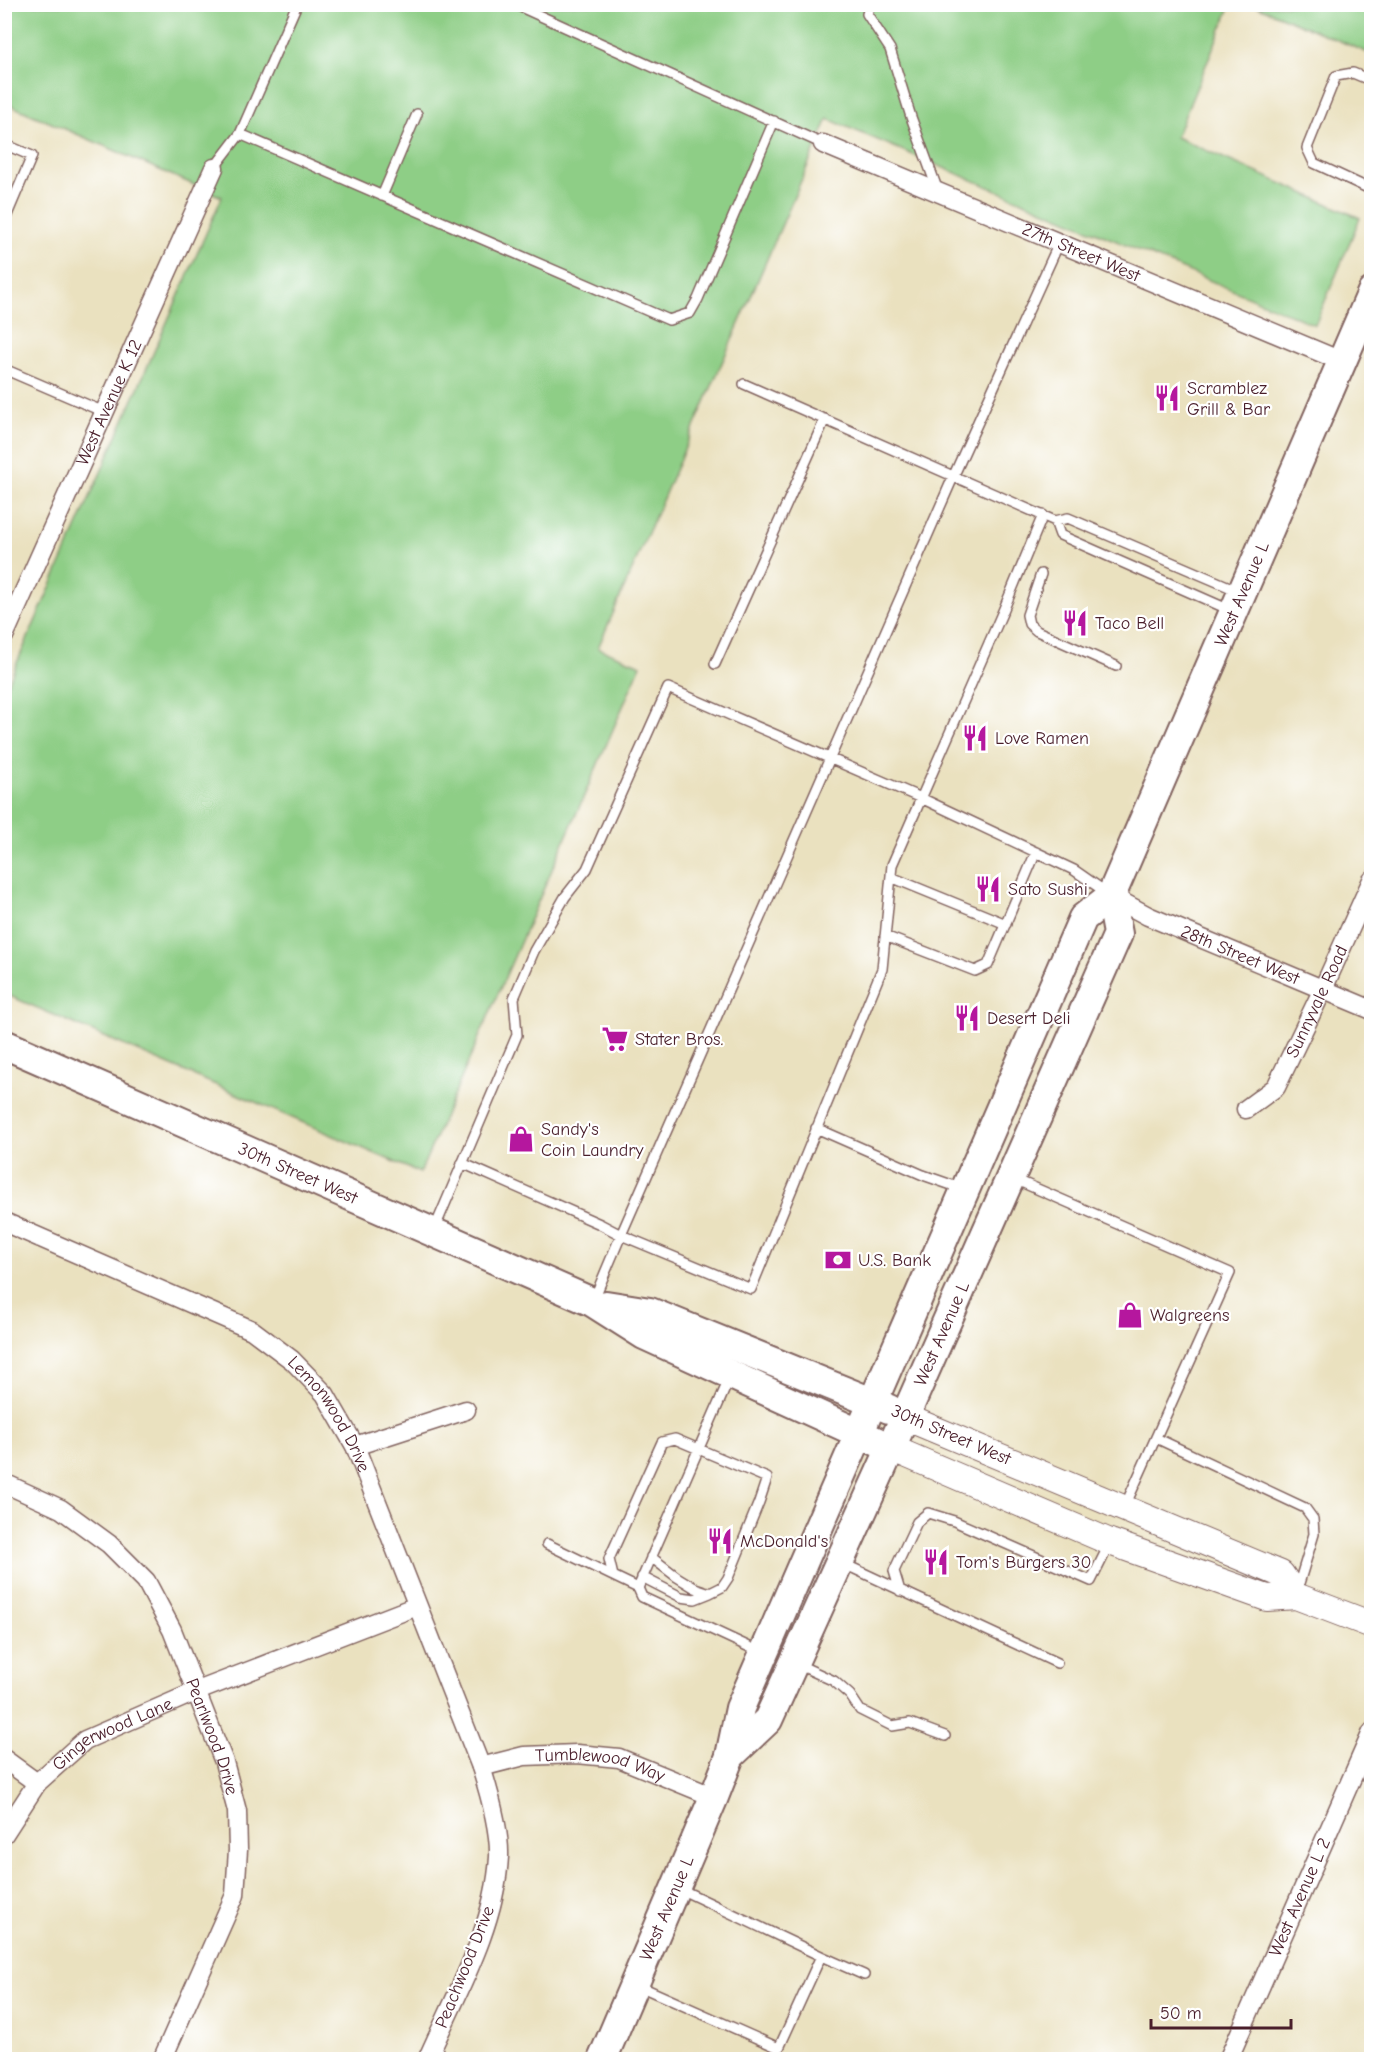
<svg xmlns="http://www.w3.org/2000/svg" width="1376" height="2064" viewBox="0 0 1376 2064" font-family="'Comic Neue',sans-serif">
  <rect width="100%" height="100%" fill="#fff"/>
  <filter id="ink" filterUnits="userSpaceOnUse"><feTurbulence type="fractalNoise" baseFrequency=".0167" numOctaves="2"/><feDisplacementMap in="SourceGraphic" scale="12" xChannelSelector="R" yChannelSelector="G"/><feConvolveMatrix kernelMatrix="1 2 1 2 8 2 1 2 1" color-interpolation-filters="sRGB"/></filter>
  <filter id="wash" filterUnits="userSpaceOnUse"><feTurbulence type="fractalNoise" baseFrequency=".008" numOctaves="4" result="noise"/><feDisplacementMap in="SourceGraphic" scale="24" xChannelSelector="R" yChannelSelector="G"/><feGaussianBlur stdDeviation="1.35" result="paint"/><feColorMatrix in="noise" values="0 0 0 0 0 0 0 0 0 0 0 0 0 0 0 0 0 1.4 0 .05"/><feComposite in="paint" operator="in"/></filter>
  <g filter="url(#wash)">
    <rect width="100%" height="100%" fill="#eae1bf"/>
    <!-- green -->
    <path fill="#8ece86" stroke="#6c7658" stroke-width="1.5" d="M5,5H1231L1176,137L1360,218L1315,325L828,119L598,648L641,665L420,1173L5,994V690L222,197L5,103Z
      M1254,5H1371V54Z"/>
  </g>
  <g filter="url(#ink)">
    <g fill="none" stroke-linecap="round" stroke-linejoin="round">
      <!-- service casing -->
      <g stroke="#82635f" stroke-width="12">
        <path id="service" d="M514,4L823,144
          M870,4L867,14L890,49L911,117L938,191
          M1372,81L1353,73L1336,76L1307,148L1314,163L1372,190
          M240,134L669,320L690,313L698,299L774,121
          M4,144L32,156L4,222
          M214,168L240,134L297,4
          M382,196L417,114
          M4,369L104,412
          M744,384L1055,521L1068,518L1241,592
          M1043,515L1003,611L892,865L882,969L751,1289L621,1235L954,475L1059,243
          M1055,521L1060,535L1230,610
          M1041,574L1027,615L1029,624L1037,631L1116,666
          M715,664L825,419
          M891,877L1006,924
          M885,936L975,971L988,965L1036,852
          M816,1128L923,1175L963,1189
          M462,1163L600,1224L621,1235L594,1299
          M1012,1178L1230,1273L1125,1506
          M434,1230L517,1035L514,998L534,951L565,897L587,869L668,688L921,798L1074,870L1107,893
          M730,1377L638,1588L642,1597L760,1652
          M1156,1438L1305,1508L1313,1519L1314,1534L1297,1590
          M547,1544L613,1576
          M842,1563L1057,1663
          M642,1577L681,1597L695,1599L710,1593
          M638,1588L613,1576L609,1559L662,1442L675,1439L767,1478L759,1502L728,1578L722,1587L710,1593L695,1588L677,1577L651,1557
          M900,1591L894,1571L917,1522L928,1513L954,1521L1091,1581L1110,1543
          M797,1664L834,1681L850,1695L860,1710L892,1726L910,1723L945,1736
          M821,1956L864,1975
          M637,1985L779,2048L821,1956L678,1888"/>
      </g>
      <!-- minor casing -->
      <g stroke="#82635f" stroke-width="21">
        <g id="minor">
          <path id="s1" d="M823,144L1341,361"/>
          <path id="s2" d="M4,636L214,168"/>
          <path id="s3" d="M1111,896L1148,916L1372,1010"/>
          <path id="s4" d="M1246,1109L1276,1087L1323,989L1372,880"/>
          <path id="s5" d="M4,1222L252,1330L292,1360L325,1394L355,1446L481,1767C489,1792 500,1831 499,1857C495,1928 455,1996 427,2060"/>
          <path d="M355,1446L466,1410"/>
          <path id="s6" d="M4,1483L61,1509L109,1544L146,1581L172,1630L224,1762L237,1811L238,1850L235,1895L162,2060"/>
          <path d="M4,1759L37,1783"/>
          <path id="s7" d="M481,1767L524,1756L577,1754L619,1758L714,1797"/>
          <path id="s8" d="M4,1834L37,1783L85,1740L195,1692L417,1606"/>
          <path id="s9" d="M1228,2060L1372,1732"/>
        </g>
      </g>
      <!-- secondary casing -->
      <g stroke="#82635f" stroke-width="28">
        <path id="secondary" d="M905,1417L1281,1574L1296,1596
          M891,1448L1110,1542L1267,1598L1296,1596L1372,1625"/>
      </g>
      <!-- primary casing -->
      <g stroke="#82635f" stroke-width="32">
        <g id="primary">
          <path id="s10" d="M4,1044L592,1302L644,1335L891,1448"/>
          <path d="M606,1305L650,1312L889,1409"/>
          <path id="s11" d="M730,1756L768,1720L891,1448L1118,934L1111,896"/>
          <path id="s12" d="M602,2060L714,1797L730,1756L740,1708L1083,918L1111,896L1372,292"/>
        </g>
      </g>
      <!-- service -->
      <use href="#service" stroke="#fff" stroke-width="9"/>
      <!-- minor -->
      <use href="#minor" stroke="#fff" stroke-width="18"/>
      <!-- secondary -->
      <use href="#secondary" stroke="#fff" stroke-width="26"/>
      <!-- primary -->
      <use href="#primary" stroke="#fff" stroke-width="28"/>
    </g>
  </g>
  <!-- icons -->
  <defs>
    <g id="restaurant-bare" transform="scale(2.07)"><path d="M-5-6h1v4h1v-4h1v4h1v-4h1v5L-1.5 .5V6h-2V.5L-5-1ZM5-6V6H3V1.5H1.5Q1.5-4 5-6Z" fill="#b5179e" stroke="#fff" stroke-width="2.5" paint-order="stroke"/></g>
    <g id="supermarket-bare" transform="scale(2.07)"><path d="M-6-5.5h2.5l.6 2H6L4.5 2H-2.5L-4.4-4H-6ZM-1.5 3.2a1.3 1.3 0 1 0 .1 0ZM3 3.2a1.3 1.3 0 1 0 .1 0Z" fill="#b5179e" stroke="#fff" stroke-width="2.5" paint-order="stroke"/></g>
    <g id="shop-bare" transform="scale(2.07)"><path d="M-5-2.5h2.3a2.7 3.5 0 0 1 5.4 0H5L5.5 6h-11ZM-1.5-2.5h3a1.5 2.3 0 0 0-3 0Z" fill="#b5179e" stroke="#fff" stroke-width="2.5" paint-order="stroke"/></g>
    <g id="bank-bare" transform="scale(2.07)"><path d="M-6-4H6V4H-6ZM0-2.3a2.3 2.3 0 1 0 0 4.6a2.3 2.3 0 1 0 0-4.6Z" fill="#b5179e" stroke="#fff" stroke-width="2.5" paint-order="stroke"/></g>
  </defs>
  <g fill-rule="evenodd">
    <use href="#restaurant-bare" x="1167" y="398"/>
    <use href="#restaurant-bare" x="1075" y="623"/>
    <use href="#restaurant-bare" x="975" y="738"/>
    <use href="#restaurant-bare" x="988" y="889"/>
    <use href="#restaurant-bare" x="967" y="1018"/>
    <use href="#supermarket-bare" x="615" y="1039"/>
    <use href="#shop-bare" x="521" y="1139"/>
    <use href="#bank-bare" x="838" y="1260"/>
    <use href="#shop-bare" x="1130" y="1315"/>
    <use href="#restaurant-bare" x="720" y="1541"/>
    <use href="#restaurant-bare" x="936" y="1562"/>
  </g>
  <g text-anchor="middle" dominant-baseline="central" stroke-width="4.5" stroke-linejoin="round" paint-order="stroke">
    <!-- street labels -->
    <g font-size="18" fill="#4a1f2b" stroke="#fff">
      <text stroke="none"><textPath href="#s1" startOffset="280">27th Street West</textPath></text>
      <text stroke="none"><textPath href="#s2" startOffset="256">West Avenue K 12</textPath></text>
      <text stroke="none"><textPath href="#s12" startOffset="1605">West Avenue L</textPath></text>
      <text stroke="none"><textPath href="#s3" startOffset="142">28th Street West</textPath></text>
      <text stroke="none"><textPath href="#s4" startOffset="132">Sunnyvale Road</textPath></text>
      <text stroke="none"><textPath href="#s10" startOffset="321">30th Street West</textPath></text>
      <text stroke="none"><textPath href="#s11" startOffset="476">West Avenue L</textPath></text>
      <text stroke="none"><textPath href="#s5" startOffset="387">Lemonwood Drive</textPath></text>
      <text transform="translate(951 1435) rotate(23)">30th Street West</text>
      <text stroke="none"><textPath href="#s8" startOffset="152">Gingerwood Lane</textPath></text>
      <text stroke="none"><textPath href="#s6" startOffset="344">Pearlwood Drive</textPath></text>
      <text stroke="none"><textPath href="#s7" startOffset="122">Tumblewood Way</textPath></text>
      <text stroke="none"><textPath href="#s9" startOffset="178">West Avenue L 2</textPath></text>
      <text stroke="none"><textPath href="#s12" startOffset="165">West Avenue L</textPath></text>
      <text transform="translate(465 1967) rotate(-68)">Peachwood Drive</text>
    </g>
    <!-- poi labels -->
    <g font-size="18" fill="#4a1f2b" stroke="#fff" text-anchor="start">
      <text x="1187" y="388">Scramblez<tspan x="1187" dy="21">Grill &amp; Bar</tspan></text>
      <text x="1095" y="623">Taco Bell</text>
      <text x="995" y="738">Love Ramen</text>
      <text x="1008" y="889">Sato Sushi</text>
      <text x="987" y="1018">Desert Deli</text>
      <text x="635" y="1039">Stater Bros.</text>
      <text x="541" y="1129">Sandy's<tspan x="541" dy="21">Coin Laundry</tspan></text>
      <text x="858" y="1260">U.S. Bank</text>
      <text x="1150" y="1315">Walgreens</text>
      <text x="740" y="1541">McDonald's</text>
      <text x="956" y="1562">Tom's Burgers 30</text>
    </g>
  </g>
  <!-- margin -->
  <rect width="1376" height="2064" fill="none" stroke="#fff" stroke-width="24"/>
  <!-- scale -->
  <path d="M1151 2019v9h140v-9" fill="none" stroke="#4a1f2b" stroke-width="3"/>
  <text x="1160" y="2019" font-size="18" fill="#4a1f2b" stroke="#ffffff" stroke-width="4.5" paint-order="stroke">50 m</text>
</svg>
